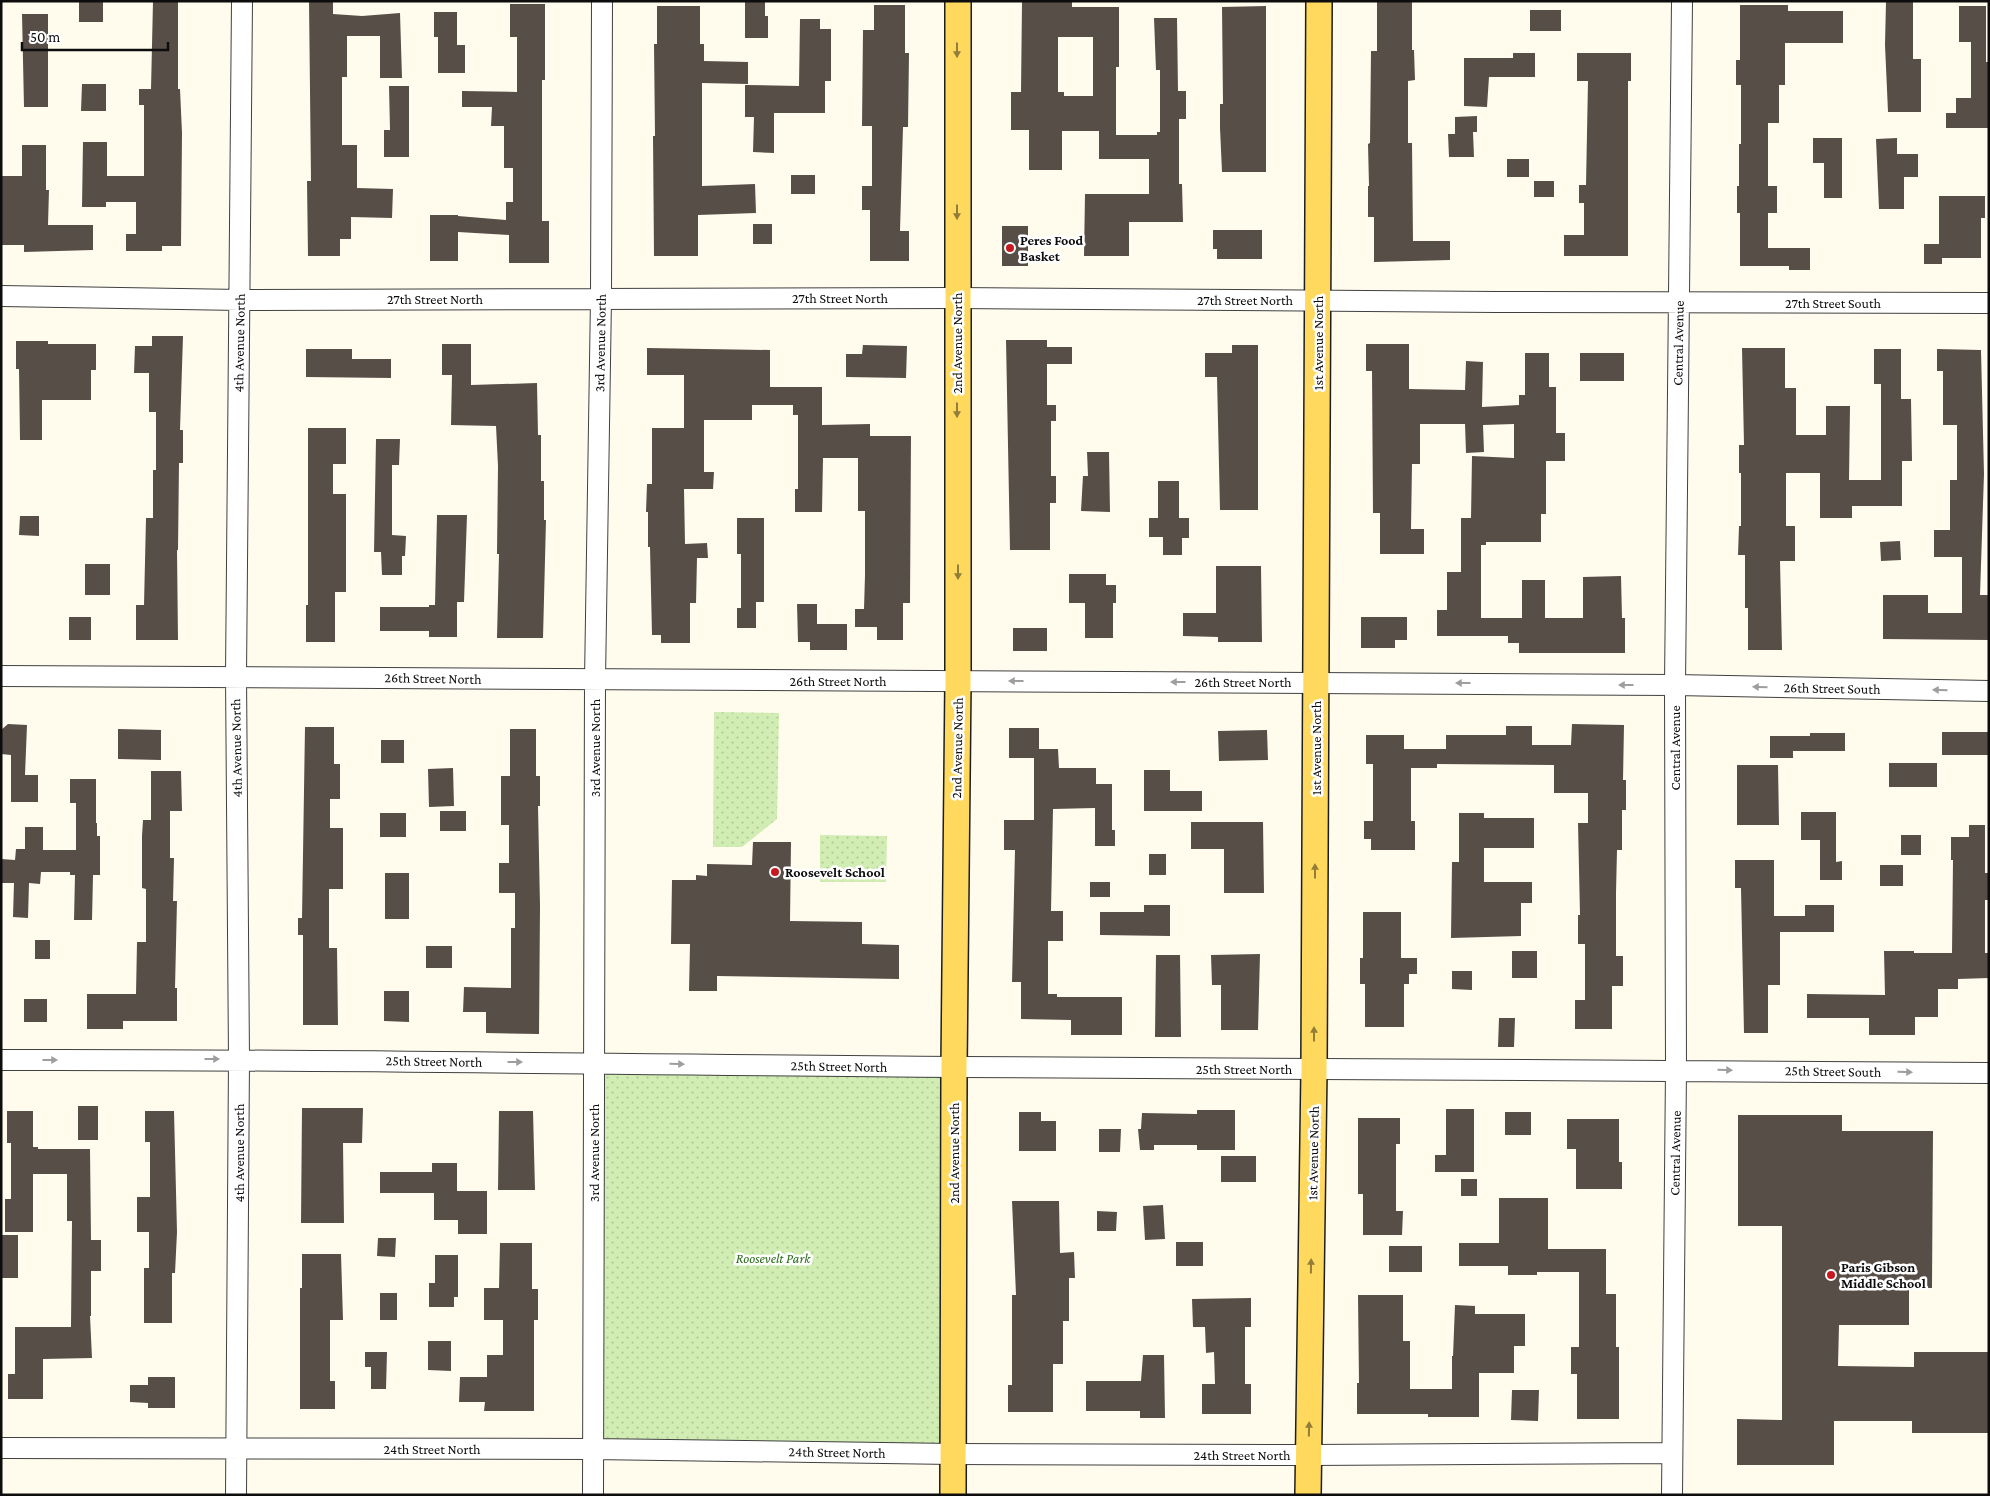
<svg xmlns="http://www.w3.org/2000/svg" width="1990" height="1496" viewBox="0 0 1990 1496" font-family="'Crimson Pro',serif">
  <defs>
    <pattern id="park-dots" width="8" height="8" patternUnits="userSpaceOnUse" patternTransform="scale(1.25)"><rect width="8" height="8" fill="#d1edb3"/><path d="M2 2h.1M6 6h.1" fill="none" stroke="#b2ca99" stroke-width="1.8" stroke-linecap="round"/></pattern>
  </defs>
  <rect width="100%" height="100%" fill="#fffced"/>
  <!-- park -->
  <path fill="url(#park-dots)" d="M714,712L779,713L777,819L742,847H713Z
    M820,835L887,836L886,882H820Z
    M594,1063L954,1067L953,1454L593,1449Z"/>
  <!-- building -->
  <path fill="#574e48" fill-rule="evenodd" d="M79,1H103V22H79Z
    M153,1H178V89H180L182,133L181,246H162V251H126V234H136V202H106V207H82L83,142H107V176H144V105H139V89H151Z
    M309,1H333V14L362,16L400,13L402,78H380V36H347V77H342V145H357V188L393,189L392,218L351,217V239H340V256H308L307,181H311Z
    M745,1H765V16H768V38H745Z
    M1056,1H1072V7H1119V67H1116V135H1157V132H1160V70H1156L1154,18H1177L1178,91H1186V119H1179V184H1182L1183,222H1129V256H1084L1085,194H1149V159H1099V131H1062V170H1029V130H1011V92H1021L1022,2ZM1058,37H1093V96H1064V92H1058Z
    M1377,1H1412V50H1414L1415,80L1408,81V143H1412L1413,241H1450V260L1374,262V217H1368V186H1369L1368,144L1370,143L1371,51H1377Z
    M1886,1H1913V59H1921V112H1888L1885,45Z
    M510,4H545V80H542V221H549V263H509V235L458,232V261H430V215H458V216L506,220V202H513V168H504V126H491L492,107H462V91L517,92V37H510Z
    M874,5H905V53H909L908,127H903L900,231H909V261H870V210H862V186H872V126H862L863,30H874Z
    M1740,5H1788V11H1843V43H1785V85H1779V123H1768V186H1777V213H1768V248H1810V270H1789V266H1740V213H1737V186H1739V144H1741V85H1736V60H1740Z
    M657,6H700V44H704V61L748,62V84L702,83V186L755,184L756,213L698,215V256H654L653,136H655L654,44H657Z
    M1266,6V172H1222L1220,128V104H1223L1222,7Z
    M1959,6H1986V62H1989V128H1946V113H1956V98H1971V42H1959Z
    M1530,10H1561V31H1530Z
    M434,12H457V45H465V73H438V37H434Z
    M22,14H48V107H24Z
    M800,19H820V29H831V81H825V113H774V153L753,152L754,117H745V85L799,86Z
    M1513,53H1535V77H1489L1487,107L1464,106V58H1513Z
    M1577,53H1631V81H1628V256H1564V235H1584V203H1579V185H1586L1588,81H1577Z
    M82,84H106V111H81Z
    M389,86H409V157H384V130H390Z
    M1477,116V132H1473L1474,157H1449L1448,134H1455V117Z
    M1813,138H1842V198H1824V163H1813Z
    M1897,138V154H1918V177H1904V209H1879L1876,139Z
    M22,145H46V190H49L48,225H93V250L24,252V245H1V176H22Z
    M1507,159H1529V177H1507Z
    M791,175H815V194H791Z
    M1534,181H1554V197H1534Z
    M1939,196H1985V218H1981V258H1942V264H1924V244H1939Z
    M753,224H772V244H753Z
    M1002,226H1028V266H1002Z
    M1213,230H1262V259H1217V249H1213Z
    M152,336H183L180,430H183V463H179L178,550H177L178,640H136V605H144L146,518H153V470H156V412H149V373H134L135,346H152Z
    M1006,340H1047V347H1072V364H1047V405H1056V421H1051V476H1056V503H1050V550H1010Z
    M16,341H48V344H96V370H91V400H42V440H20L19,369H16Z
    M442,344H471V385L537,383L538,435H541V481H544V520H546L543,638H497L499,554H497L498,466L496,426L451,425L452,375H442Z
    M1366,344H1409V389L1465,390L1466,361L1483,362L1482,407L1519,405V395H1525V353H1549V387H1556V433H1565V461H1546V514H1541V542H1486V545H1481V618H1522V580H1545V618H1583V577L1621,576L1622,618H1625V653H1519V643H1508V636H1437V610H1447V572H1461V518H1471L1472,456L1514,458V424L1483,425L1484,452L1466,453L1465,424H1420V464H1412L1411,529H1424V554H1380V513H1373L1372,371H1366Z
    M863,345L907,346L906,378L846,377V354H862Z
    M1232,345H1258V510H1220L1217,377H1205V353H1232Z
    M647,348L770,350V387H822V425L870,424V436H911L910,603H903V640H877V627H855V609H864L865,575V511H858V458H823L822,512H795V489H798V415H793V405H752V420H704V472H714L713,489H684L685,544L707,543L708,558H697L696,603H690V643H661V635H652L650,547H648V512H646L647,484H652V428H684V375H647Z
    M1742,348H1785V388H1796V435H1826V406H1850L1849,480H1881V384H1874V349H1901V399H1911L1912,461H1902V506H1852V518H1820V473H1786V526H1795V561H1780L1782,650H1748V608H1745V555H1738L1739,526H1741V473H1739V445H1744Z
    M306,349H352V359H391V378L306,377Z
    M1937,349L1981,350L1984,474L1980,595H1989V640L1883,639V595H1928V613H1962V557H1934V530H1950V480H1957V425H1943V371H1937Z
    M1580,353H1624V381H1580Z
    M308,428H346V464H333V494H346V592H335V642H306V605H308Z
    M376,439H400L399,465H392V535L406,536L405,556H402V575H382L381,552H374Z
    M1087,452H1109L1110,512L1081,511L1083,476H1088Z
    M1158,481H1179V518H1189V538H1182V555H1163V537H1149V518H1158Z
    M437,515H467L464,602H457V637H429V631H380V607H429V605H435Z
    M20,516H39V536L19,535Z
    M737,518H764V602H756V628H737V608H741V554H737Z
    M1900,541L1901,560L1881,561L1880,542Z
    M85,564H110V595H85Z
    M1216,566H1261L1262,642H1218V637L1183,636V613H1216Z
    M1069,574H1106V585H1116V603H1113V638H1085V603H1069Z
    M797,604H817V624H847V650H810V642H798Z
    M69,617H91V640H69Z
    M1361,617H1407V640H1395V648H1361Z
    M1013,628H1047V651H1013Z
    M8,724L27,725L25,775H38V802H11V755L1,754V730Z
    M1572,724L1624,725L1623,780H1626V810H1622V850H1617L1616,893V956H1623V986H1612V1029H1575V1000H1585V944H1578V915H1580L1578,823H1588V793H1554V765L1437,764V768H1411V821H1415V850H1371V839H1364V821H1373V764H1366V735H1404V749H1446V735H1506V726H1532V745H1571Z
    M305,727H334V764H340V799H330V828H343V889H329V948H337L338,1025H303V935H298V918H302Z
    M1009,728H1039V749H1058L1059,768H1096V784H1112V830H1115V846H1095V808L1053,809L1051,911H1063V941H1048V994H1057V997H1122V1035H1071V1020L1021,1019V982H1012L1015,850H1004V820H1034V758H1009Z
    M118,729L161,730V760L118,759Z
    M510,729H536V776H540V806H538L540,906L539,1034L486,1033V1012H463L464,987L511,988V928H515V893H499V863H509V825H501V776H510Z
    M1267,730L1268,760L1219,761L1218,731Z
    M1942,732H1988V755H1942Z
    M1810,733H1845V751H1793V758H1770V736H1810Z
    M381,740H404V763H381Z
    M1889,763H1937V787H1889Z
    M1737,765H1778L1779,825H1737Z
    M453,768L454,806L429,807L428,769Z
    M1144,770H1170V791H1202V811H1144Z
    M151,771H181L182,811H170V858H174L173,901H177L175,988H177V1021H123V1029H87V994H136L137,942H146V889L142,888V836L143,820H151Z
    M70,779H96V823H97V836H100V875H93L92,920H74L75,875H70V872H41L40,884L29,883L28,918L13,917L14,883H1V859L15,860L16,849H25V827H43V850H76V803H70Z
    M440,811H466V831H440Z
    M1801,812H1836V862L1842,861V880H1820V840H1801Z
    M380,813H406V837H380Z
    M1459,813H1484V818H1534V848H1484V882H1532V903H1521V936L1451,938L1452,862H1459Z
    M1191,822H1263L1264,893H1224V849H1191Z
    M1969,825H1985V873H1988V900H1985V953H1989V978L1958,979V989H1938V1017H1915V1035H1869V1018H1807V994L1885,995L1884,951H1914V953H1952L1953,860H1951V837H1969Z
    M1901,835H1921V855H1901Z
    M753,842H791L790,921L862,922V944L899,945V979L717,976V991H689L690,944H671L672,880H696V875L707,876V864L752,865Z
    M1149,854H1166V875H1149Z
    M1735,860H1774V916H1805V905H1834V932H1780V985H1768V1033H1744L1741,888H1735Z
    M1880,865H1903V886H1880Z
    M385,873H409V919H385Z
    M1090,882H1110V897H1090Z
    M1144,905H1170V936L1100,935V912H1144Z
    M1363,912H1401V958H1417V974H1409V984H1404V1027H1365V984H1360V958H1363Z
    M35,940H50V959H35Z
    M426,946H452V968H426Z
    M1512,951H1537V978H1512Z
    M1260,954L1258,1030H1221V985H1212L1211,955Z
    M1156,955H1180L1181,1037H1155Z
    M1452,971H1472V990L1452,989Z
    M384,991H409V1022L384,1021Z
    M24,999H47V1022H24Z
    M1499,1018H1515L1514,1047H1498Z
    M78,1106H98V1140H78Z
    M302,1108H363L362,1143H343L344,1223H301Z
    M1446,1109H1474V1172H1435V1155H1446Z
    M1197,1110H1235V1150H1197V1145H1154V1150H1140L1138,1129H1141L1142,1113L1197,1114Z
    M7,1111H33V1147H38V1149H90L91,1240H101V1271H91V1316H90L92,1358L43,1359V1399H8V1374H15V1327H71L72,1221H67V1174H33V1232H5V1199H11V1143H7Z
    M145,1111H174L177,1232L175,1273H172V1323H144V1268H149V1232H137V1197H150V1142H145Z
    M499,1111H533L535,1190H498Z
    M1019,1112H1041V1121H1056V1151H1019Z
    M1505,1112H1531V1135H1505Z
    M1738,1115H1842V1131H1933L1932,1288H1909V1325H1839L1838,1366L1914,1367V1352H1989V1433H1912V1421H1834V1465H1737V1419L1782,1420V1226H1738Z
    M1358,1118H1400V1144H1396V1211H1403L1402,1235H1363V1194H1358Z
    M1567,1119H1619V1162H1622V1189H1576V1149H1567Z
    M1099,1129H1121L1120,1152H1099Z
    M1221,1156H1256V1182H1221Z
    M432,1163H457V1191H487V1234H458V1220H434V1193H380V1172H432Z
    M1461,1179H1477V1196H1461Z
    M1499,1198H1548V1249H1606V1294H1616V1347H1619V1419H1577V1374H1571V1347H1579V1272H1537V1275H1508V1266H1459V1243H1499Z
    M1012,1201H1059L1060,1253L1074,1252L1075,1278H1069V1321H1063V1364H1053V1412H1008V1385H1012V1295H1016Z
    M1163,1205L1165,1239L1145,1240L1143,1206Z
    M1097,1211L1117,1212L1116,1231H1097Z
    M1,1235H18V1278H1Z
    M378,1238H396L395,1257L377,1256Z
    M1176,1242H1203V1266H1176Z
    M500,1243H532V1289H538V1320H534V1411H484L485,1402H459L460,1377H487V1355H503V1320H484V1288H499Z
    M1389,1246H1422V1272H1389Z
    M302,1254H341L343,1320H330V1381H335V1409H300V1288H302Z
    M435,1255H458V1297H454V1307H429V1283H435Z
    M380,1293H397V1320H380Z
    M1358,1295H1403V1341H1410V1389H1452V1356H1453L1455,1305L1475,1306V1314H1525V1346H1514V1373H1479V1417H1428V1414H1357V1383H1359Z
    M1251,1298V1327H1245V1384H1251V1414H1202V1384H1215L1214,1352L1206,1353L1205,1327H1193L1192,1299Z
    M428,1341H451V1371L428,1370Z
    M365,1352H387L386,1389H371V1367H365Z
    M1143,1355H1164L1165,1418H1140V1411H1086V1381H1141Z
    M148,1377H175V1408H148V1403L130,1402V1385H148Z
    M1512,1390H1539L1538,1421L1511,1420Z"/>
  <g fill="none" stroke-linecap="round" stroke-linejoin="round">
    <!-- minor casing -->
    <g stroke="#404040" stroke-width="22">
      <path id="minor" d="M1,296L240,300L957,298L1496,302L1989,303
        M1,676L1675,685L1989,691
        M1,1060C321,1059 640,1065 960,1067C1303,1070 1646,1069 1989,1073
        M1,1448L593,1449L953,1454L1309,1455L1672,1453
        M236,1495L239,1059L236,676L242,1
        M593,1495L595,680L601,298L602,1
        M1672,1495L1676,1069L1675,685L1682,1"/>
    </g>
    <!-- major casing -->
    <g stroke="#1e1e1e" stroke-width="28">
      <path id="major" d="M953,1495L954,1067L958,681V1
        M1308,1495L1314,1070L1319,1"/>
    </g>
    <!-- minor -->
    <use href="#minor" stroke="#fff" stroke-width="20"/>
    <!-- major -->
    <use href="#major" stroke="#ffd95d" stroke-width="25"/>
  </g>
  <!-- one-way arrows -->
  <defs><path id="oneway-solid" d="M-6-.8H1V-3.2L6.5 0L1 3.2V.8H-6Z" transform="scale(1.25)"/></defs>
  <g fill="#927d39">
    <use href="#oneway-solid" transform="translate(957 50) rotate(90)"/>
    <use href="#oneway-solid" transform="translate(957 212) rotate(90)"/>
    <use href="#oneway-solid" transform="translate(957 410) rotate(90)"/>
    <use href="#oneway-solid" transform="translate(958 572) rotate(90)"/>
    <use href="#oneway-solid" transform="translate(1315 871) rotate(-90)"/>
    <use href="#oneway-solid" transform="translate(1314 1034) rotate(-90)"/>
    <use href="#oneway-solid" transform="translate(1311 1266) rotate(-89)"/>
    <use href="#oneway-solid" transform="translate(1309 1429) rotate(-89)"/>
  </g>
  <g fill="#9e9e9e">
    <use href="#oneway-solid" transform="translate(1016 681) rotate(-180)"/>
    <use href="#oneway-solid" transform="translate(1178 682) rotate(-180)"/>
    <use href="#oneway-solid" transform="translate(1463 683) rotate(-180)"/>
    <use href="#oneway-solid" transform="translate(1626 685) rotate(-180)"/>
    <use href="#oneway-solid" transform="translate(1760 687) rotate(-179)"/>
    <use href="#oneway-solid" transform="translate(1940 690) rotate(-179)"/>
    <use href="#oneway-solid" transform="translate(212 1059)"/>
    <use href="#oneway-solid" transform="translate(50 1060)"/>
    <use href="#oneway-solid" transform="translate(515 1062)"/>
    <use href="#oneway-solid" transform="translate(677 1064) rotate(1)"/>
    <use href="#oneway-solid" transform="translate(1725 1070) rotate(1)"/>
    <use href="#oneway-solid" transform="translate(1905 1072) rotate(1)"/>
  </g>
  <!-- markers -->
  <g fill="#c91920" stroke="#fff" stroke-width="2">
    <circle cx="1010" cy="248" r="5"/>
    <circle cx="775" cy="872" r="5"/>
    <circle cx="1831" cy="1275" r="5"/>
  </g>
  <g text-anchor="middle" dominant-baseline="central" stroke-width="5" stroke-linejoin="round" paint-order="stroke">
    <!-- poi labels -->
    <g font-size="14" font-weight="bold" fill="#0d0d0d" stroke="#fff" text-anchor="start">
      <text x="1020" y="240">Peres Food<tspan x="1020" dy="16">Basket</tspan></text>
      <text x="785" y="872">Roosevelt School</text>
      <text x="1841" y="1267">Paris Gibson<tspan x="1841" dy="16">Middle School</tspan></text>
    </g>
    <!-- street labels -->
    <g font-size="14" fill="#0d0d0d" stroke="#fff">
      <text x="840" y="298">27th Street North</text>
      <text x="435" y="299">27th Street North</text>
      <text x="1245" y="300">27th Street North</text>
      <text x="1833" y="303">27th Street South</text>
      <text transform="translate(239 343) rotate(-89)">4th Avenue North</text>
      <text transform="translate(600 343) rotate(-89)">3rd Avenue North</text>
      <text transform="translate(957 343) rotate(-90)">2nd Avenue North</text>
      <text transform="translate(1318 343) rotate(-90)">1st Avenue North</text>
      <text transform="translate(1678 343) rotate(-89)">Central Avenue</text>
      <text transform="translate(433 678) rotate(1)">26th Street North</text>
      <text x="838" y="681">26th Street North</text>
      <text x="1243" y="682">26th Street North</text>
      <text transform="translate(1832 688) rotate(1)">26th Street South</text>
      <text transform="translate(236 748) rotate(-91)">4th Avenue North</text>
      <text transform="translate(595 748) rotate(-90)">3rd Avenue North</text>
      <text transform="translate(957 748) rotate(-89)">2nd Avenue North</text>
      <text transform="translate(1316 748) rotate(-90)">1st Avenue North</text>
      <text transform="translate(1675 748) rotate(-90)">Central Avenue</text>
      <text transform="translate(434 1061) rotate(1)">25th Street North</text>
      <text transform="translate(839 1066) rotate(1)">25th Street North</text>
      <text x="1244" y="1069">25th Street North</text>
      <text transform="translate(1833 1071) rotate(1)">25th Street South</text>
      <text transform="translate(239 1153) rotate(-90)">4th Avenue North</text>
      <text transform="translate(594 1153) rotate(-90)">3rd Avenue North</text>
      <text transform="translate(954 1153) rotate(-90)">2nd Avenue North</text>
      <text transform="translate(1313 1153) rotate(-89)">1st Avenue North</text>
      <text transform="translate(1675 1153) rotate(-89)">Central Avenue</text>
      <text x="432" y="1449">24th Street North</text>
      <text transform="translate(837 1452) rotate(1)">24th Street North</text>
      <text x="1242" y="1455">24th Street North</text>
    </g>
    <!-- park labels -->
    <g font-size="14" font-style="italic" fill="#286a18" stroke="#fff">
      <text x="773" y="1258">Roosevelt Park</text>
    </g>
  </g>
  <!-- border -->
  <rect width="1990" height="1496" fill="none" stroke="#0d0d0d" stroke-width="5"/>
  <!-- scale -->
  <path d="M22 42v8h146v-8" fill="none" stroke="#0d0d0d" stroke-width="2.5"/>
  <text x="30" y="42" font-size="15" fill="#0d0d0d" stroke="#ffffff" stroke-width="4" paint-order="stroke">50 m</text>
</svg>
